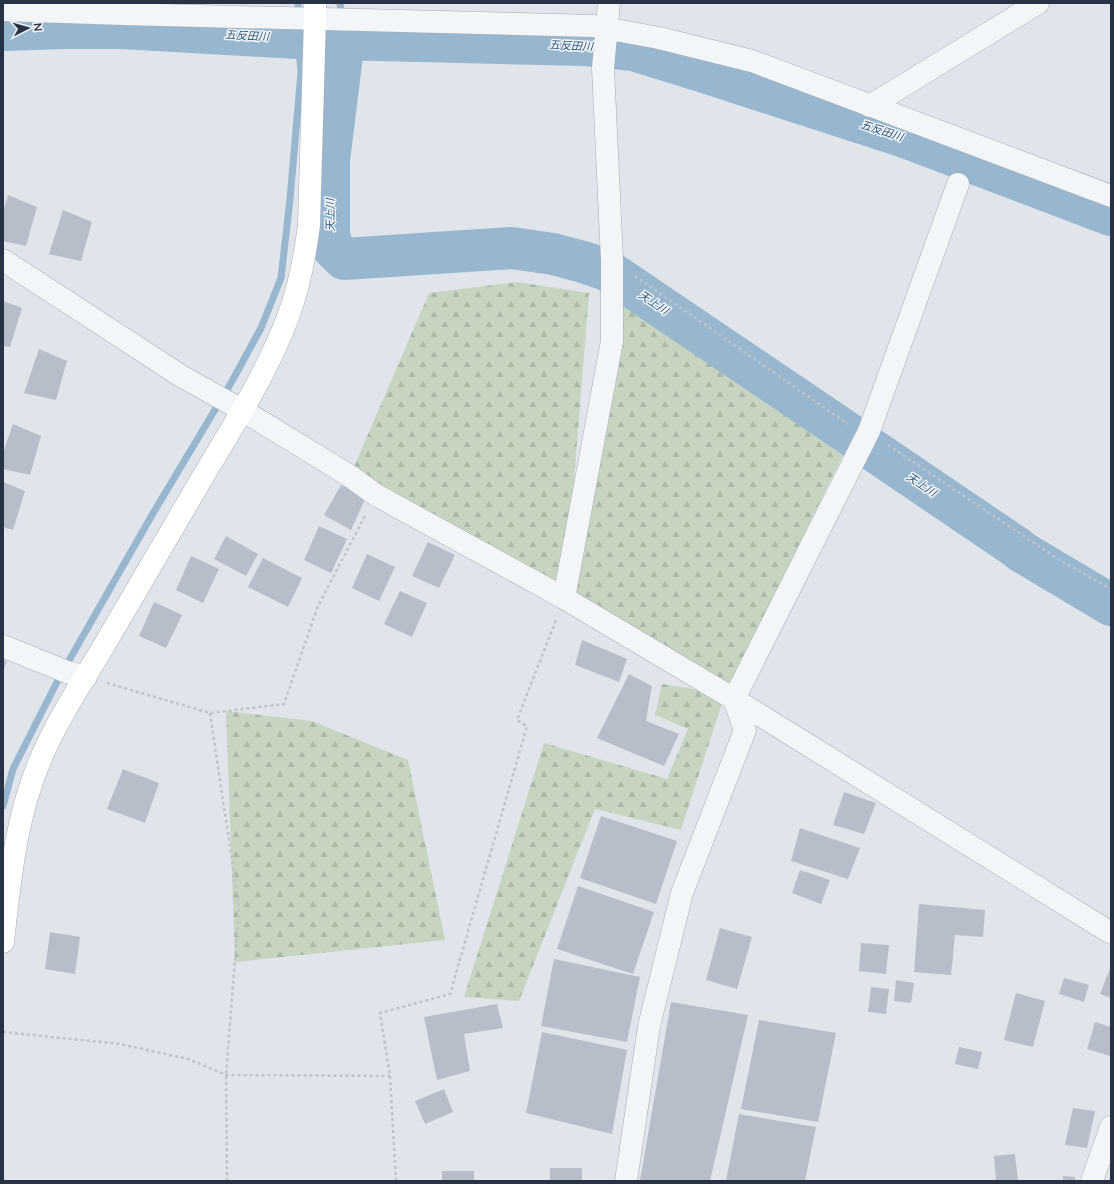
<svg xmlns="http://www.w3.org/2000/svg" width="1114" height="1184" viewBox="0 0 1114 1184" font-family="Lato,'Noto Sans JP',sans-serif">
  <defs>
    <pattern id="forest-firs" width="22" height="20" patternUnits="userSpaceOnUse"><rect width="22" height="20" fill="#c7d5c0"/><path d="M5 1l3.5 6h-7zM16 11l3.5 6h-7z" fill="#abb7a6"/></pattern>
  </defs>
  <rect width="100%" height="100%" fill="#e0e5eb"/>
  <!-- forest -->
  <path fill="url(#forest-firs)" d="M517,282L589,293L565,593L622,298L845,451L725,694L681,830L595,809L519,1001L464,997L544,743L667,779L688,729L655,715L662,684L724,694L350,476L429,293Z
    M226,711L312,721L408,760L445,940L235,962Z"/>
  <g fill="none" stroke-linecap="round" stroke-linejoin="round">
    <!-- stream -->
    <path stroke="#98b6ce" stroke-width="7" d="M340,3L344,39
      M3,806L13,769L59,678L152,515L231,383L261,328L281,278L290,199L301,72L298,38V3"/>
    <!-- river -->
    <path stroke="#98b6ce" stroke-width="42" d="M3,30L65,28H122L298,38L585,45L633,50L704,72L905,137L1111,215
      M344,39L329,160V236L333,248L344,259L512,248L553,254L583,262L607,270L1016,547L1022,552L1111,605"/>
  </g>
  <!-- building -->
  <path fill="#b7bec9" d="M8,195L37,207L26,246L3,241V211Z
    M63,210L92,222L81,261L49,254Z
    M3,301L22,308L10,347L3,346Z
    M39,349L67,361L56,400L24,393Z
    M13,424L41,436L30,475L3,469V453Z
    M3,482L25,491L13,530L3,527Z
    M341,485L366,497L351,530L324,515Z
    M319,526L347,539L331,573L304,560Z
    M226,536L258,554L246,576L214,559Z
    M428,542L455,555L439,588L412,576Z
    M367,554L395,567L379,601L352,588Z
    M191,556L219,569L203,603L176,590Z
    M263,558L302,578L288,607L248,587Z
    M400,591L427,603L412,637L384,624Z
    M154,602L182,615L166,648L139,636Z
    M582,640L627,659L619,682L575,665Z
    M3,660L7,661L3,671Z
    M629,674L652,686L646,721L679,734L664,766L597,738Z
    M123,769L159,783L145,823L107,809Z
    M844,792L876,803L864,834L833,825Z
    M601,816L677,841L656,904L580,878Z
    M800,828L860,848L848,879L791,861Z
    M800,870L830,880L821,904L792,893Z
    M578,886L654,912L633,974L557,949Z
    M919,904L985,910L983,937L955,935L951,975L914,972Z
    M720,928L752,937L737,989L706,980Z
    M50,932L80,937L75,974L45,969Z
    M861,943L889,945L886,974L859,971Z
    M554,959L640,977L627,1042L541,1026Z
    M1111,966V998L1100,994Z
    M1064,978L1089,985L1084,1002L1059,994Z
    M896,980L914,983L911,1003L894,1001Z
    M871,987L889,989L886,1014L868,1012Z
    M1016,993L1045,1001L1033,1047L1004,1040Z
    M671,1002L748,1015L710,1181H640Z
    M497,1004L503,1028L464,1034L470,1071L437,1080L424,1017Z
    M759,1020L836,1033L818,1122L741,1109Z
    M1095,1022L1111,1027L1110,1056L1087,1049Z
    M542,1032L627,1050L612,1134L526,1113Z
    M959,1047L982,1052L978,1069L955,1064Z
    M444,1089L453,1112L425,1124L415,1101Z
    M1073,1108L1095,1111L1087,1148L1065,1145Z
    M739,1114L816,1127L805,1181H726Z
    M1015,1154L1018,1181H996L994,1156Z
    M550,1168H582V1181H550Z
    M442,1171H474V1181H442Z
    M1063,1176L1075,1177V1181H1063Z"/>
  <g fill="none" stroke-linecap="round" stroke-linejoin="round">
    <!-- street casing -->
    <g stroke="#a5acb6" stroke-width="23">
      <path id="street" d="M3,10L123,14L594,26L659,38L752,61L1111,196
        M870,106L1038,3
        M3,260L181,376L242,410L350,476L376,495L564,598L734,699L1111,933
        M564,598L612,341V260L603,68L609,3
        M3,646L67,672L86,677
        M626,1181L649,1026L682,893L745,730L734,699L869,431L958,184
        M1092,1181L1111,1127"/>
    </g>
    <!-- secondary casing -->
    <g stroke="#a5acb6" stroke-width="23">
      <path id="secondary" d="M3,942C10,879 16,814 42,756C58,719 81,684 102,649C137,589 173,528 208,468C237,420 268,370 288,317C299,288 305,256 309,225L315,18V3"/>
    </g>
    <!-- path -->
    <path stroke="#bec3c9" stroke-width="2.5" stroke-dasharray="3 3" stroke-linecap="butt" d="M635,276L848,424
      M888,445L1058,559L1111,589
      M107,683L210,713L284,704L318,606L366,514
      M210,713L239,908L226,1075L227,1181
      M3,1032L120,1044L188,1059L226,1075L390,1076
      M396,1181L390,1076L380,1013L450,994L527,726L517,720L556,620"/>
    <!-- street -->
    <use href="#street" stroke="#f3f6f8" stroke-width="22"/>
    <!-- secondary -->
    <use href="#secondary" stroke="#fff" stroke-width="22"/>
  </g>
  <g text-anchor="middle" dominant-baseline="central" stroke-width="3" stroke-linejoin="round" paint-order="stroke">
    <!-- water labels -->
    <g font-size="11" font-style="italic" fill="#2c557c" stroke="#f0f4f8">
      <text transform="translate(247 35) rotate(3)">五反田川</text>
      <text transform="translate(571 45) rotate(3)">五反田川</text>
      <text transform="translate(882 130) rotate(18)">五反田川</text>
      <text transform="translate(329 215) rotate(-90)">天上川</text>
      <text transform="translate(654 302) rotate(34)">天上川</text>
      <text transform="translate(922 484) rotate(34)">天上川</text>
    </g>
  </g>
  <!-- border -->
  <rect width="1114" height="1184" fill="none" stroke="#273344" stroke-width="8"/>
  <!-- north arrow -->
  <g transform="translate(28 28) rotate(84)" stroke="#f0f4f8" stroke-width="3" paint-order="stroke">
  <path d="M0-3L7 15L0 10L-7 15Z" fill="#273344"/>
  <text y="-6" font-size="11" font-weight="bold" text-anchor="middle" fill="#273344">N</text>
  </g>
</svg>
